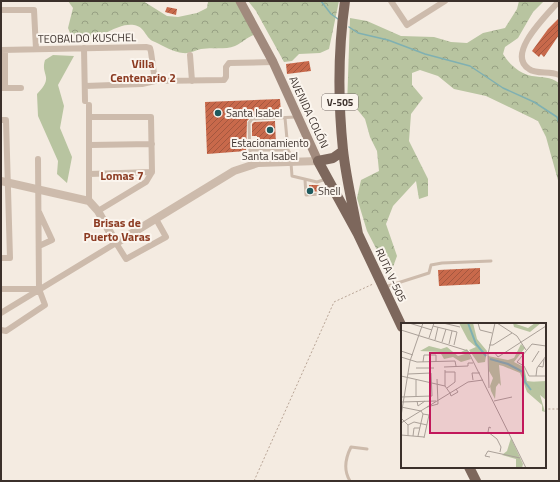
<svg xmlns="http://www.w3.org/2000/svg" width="560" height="482" viewBox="0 0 560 482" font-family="'Titillium Web',sans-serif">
  <defs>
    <pattern id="forest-crowns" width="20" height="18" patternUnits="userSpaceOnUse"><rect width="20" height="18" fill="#b8c4a0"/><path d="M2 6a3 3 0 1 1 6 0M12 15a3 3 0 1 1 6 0" fill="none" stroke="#97a083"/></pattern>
    <pattern id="building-hatch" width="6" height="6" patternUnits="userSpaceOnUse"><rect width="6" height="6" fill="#c8694b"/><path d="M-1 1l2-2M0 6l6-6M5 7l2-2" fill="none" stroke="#a4573f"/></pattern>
  </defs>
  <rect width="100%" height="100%" fill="#f4ebe1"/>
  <!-- grass -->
  <path fill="#b8c4a0" d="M53,55L74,56L58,85L64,106L60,128L72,157L67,183L57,174L58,161L38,116L37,94C55,76 40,76 45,60Z"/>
  <!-- forest -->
  <path fill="url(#forest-crowns)" d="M68,1H143L167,16L178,17L197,13L207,8L208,2L207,1H237L256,34C247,37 242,43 235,46C225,50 212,47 201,49C196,50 189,54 183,53C174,52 163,46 155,42C145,39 146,27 134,25C111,22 96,50 70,33L68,28L73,8Z
    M248,1H339L329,49L320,53L299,54L292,61L284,62L256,11Z
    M519,1H544L533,12L518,38L505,47L503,54C509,64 520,74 532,76C544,78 549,76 559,83V184L546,137L538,121L486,96L454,89L438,76L420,70L412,73V85L423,98L411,114L409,141L428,179V196L419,199L416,181L393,206L386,224L397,256L390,275L367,231L357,198L361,180L379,171L377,151L370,137L365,119L356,108L347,107L350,18L367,21L401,36L434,37L451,42L467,43L483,33L505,28L517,9Z"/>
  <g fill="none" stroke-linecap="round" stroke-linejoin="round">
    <!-- stream -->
    <path stroke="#7fb0b2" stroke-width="1.5" d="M321,1L331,14L338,19
      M349,27L358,33L388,40L425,54L470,66L503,88L534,102L557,117L559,123"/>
  </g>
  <!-- building -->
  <path fill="url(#building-hatch)" d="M167,7L177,9L176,15L165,12Z
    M559,18V35L544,57L541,54L539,57L532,51L548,29Z
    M309,61L311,71L287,74L286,64Z
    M280,99L281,113H275V115L252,116L247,121L246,151L207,154L205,102Z
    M275,121L276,146L257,147V136H252V124L254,122Z
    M309,185H322V191L309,192Z
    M480,268V284L439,286L438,270Z"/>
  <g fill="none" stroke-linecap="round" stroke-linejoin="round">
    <!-- path -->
    <path stroke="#b9a596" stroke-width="1" stroke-dasharray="2 2" stroke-linecap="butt" d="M545,407L548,409H559
      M254,481L334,302L373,284"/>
    <!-- service -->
    <path stroke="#cdbbac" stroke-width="3" d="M285,118L288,150L294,160
      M250,150H288
      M257,162L250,154L249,123L252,119L296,117
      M291,163L292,176L317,182L326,179
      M305,180L306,195L333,193
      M385,287L429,273L431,265L442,263L491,261
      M350,481C343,470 345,459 351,447L367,449"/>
    <!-- minor -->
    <path stroke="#cdbbac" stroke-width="6" d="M391,1L407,25L445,1
      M559,1C548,14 505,54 529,69C537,75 550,70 559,75
      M1,10H34L36,49
      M84,48L85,101
      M1,50L146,47L150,48L151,52L155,81
      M190,55L192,81
      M85,86L142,84L155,81L224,80L226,77V67L229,63L273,62
      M1,88H21
      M5,88V50
      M89,105V201
      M90,117H151L152,172L146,182L98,211
      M1,120H6L10,258H1
      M90,145L152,144
      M89,174L152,172
      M39,246L52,240L39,212
      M1,289H39
      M1,313L116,243L126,259L166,237L156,219
      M1,330L6,331L45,305L39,289L38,159"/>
    <!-- tertiary -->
    <path stroke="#cdbbac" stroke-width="8" d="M1,181L89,201L98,211L116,243L234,171L258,163L318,161"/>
    <!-- secondary -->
    <path stroke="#a18a7d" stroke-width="9" d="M240,1L273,62L318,161"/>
    <!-- primary -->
    <path stroke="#7d675c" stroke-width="10" d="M345,1C338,50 338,101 343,150C346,178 353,206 358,234
      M343,151L333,158L318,161L358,234L402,327
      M469,467L476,481"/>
  </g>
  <!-- markers -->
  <g fill="#1f5a5e" stroke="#fbf5ee" stroke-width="1.5">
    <circle cx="218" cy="113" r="4"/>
    <circle cx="270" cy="130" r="4"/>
    <circle cx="310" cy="191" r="4"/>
  </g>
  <g text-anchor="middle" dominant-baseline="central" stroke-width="4" stroke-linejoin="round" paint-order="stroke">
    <!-- shield labels -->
    <rect fill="#fbf5ee" stroke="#756b66" stroke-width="1" x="322" y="94" width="36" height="16" rx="3"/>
    <g font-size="10" font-weight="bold" fill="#3b302b">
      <text x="340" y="102">V-505</text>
    </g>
    <!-- street labels -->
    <g font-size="11" fill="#3b302b" stroke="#fbf5ee">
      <text transform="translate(87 38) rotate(-1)">TEOBALDO KUSCHEL</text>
      <text transform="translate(309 112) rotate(65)">AVENIDA COLÓN</text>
      <text transform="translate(391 275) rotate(65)">RUTA V-505</text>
    </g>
    <!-- poi labels -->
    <g font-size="11" fill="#3b302b" stroke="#fbf5ee" text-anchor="start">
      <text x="226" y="113">Santa Isabel</text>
      <text x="270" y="143" text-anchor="middle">Estacionamiento<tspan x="270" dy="13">Santa Isabel</tspan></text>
      <text x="318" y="191">Shell</text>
    </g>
    <!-- neighbourhood labels -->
    <g font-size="12" font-weight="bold" fill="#8c3b22" stroke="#fbf5ee">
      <text x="143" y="63">Villa<tspan x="143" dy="14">Centenario 2</tspan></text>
      <text x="122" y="175">Lomas 7</text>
      <text x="117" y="222">Brisas de<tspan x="117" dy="14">Puerto Varas</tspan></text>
    </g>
  </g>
  <!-- overview -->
  <g transform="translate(401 323)">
    <rect width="145" height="145" fill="#f4ebe1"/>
    <path d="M145,58V75L127,59Z" fill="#b8c4a0"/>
    <path d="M58,0H72L76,16L86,28L84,39L77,40L68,27L75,24L67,17ZM112,0L127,5L134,0H140L129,9L113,4ZM120,21L124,25L113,39L123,44L126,58L133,59L139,67L145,69V77L139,72L144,89L141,88V82L126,69L119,50L102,43L98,42L100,63L98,60L95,64L94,76L90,68L89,63L92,55L88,48L87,33L107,37L113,35ZM28,23L40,26L46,24L57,33L64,31L60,29L66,26L70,36L60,39L52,34L43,36L39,29L19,28ZM110,115L122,141L121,145H115V136L101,132L106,128Z" fill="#b8c4a0"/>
    <path fill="none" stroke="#7fb0b2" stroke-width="2" d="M67,0L75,21L85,33M89,36L107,41L122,49L124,59L130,67"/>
    <path fill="none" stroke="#aaa098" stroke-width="1" d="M8,0L31,7M42,0L59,4M77,0L79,7L91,10M96,0L116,13L125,27M32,3L56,9L53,22M0,7L67,28L125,145M28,15L33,0M34,17L37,4M41,19L45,6M48,21L51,8M88,22H92L111,10M145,23L131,21L116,39L123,43L128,53H145M0,28L12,32M93,29L97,34L145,3M0,34L16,39L54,38L55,43M22,39L23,32H35V38M131,39L138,28M137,43L142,44L143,36M43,44L67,43V40H72M15,45H33M44,47V63M44,49H54V59L46,65M0,53L44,63L49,70M135,53L136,45L145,33M72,57L71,50H79M88,65L87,31L94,0M49,70L50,73L57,69L55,66M15,73V57M0,74L31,73L30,50L7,51M16,78L17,83L24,78M93,78L111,74M0,79L35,78M0,84L20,88L22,91M26,84L37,81L36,56M22,91L28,92L23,115M0,93L9,38L22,0M0,95L7,102V113M0,100L67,59L82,57M7,102L13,99L26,102M90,105L88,104L87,109L96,116L100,124L99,129M0,112L23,114M12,113L13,105H19M17,113L22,91M89,134L84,133L87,128L119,135"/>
    <path fill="#c2185b" fill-opacity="0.15" stroke="#c2185b" stroke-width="2" d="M29,30H122V110H29Z"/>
    <rect width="145" height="145" fill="none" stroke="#3b302b" stroke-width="2"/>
  </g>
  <!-- border -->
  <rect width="560" height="482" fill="none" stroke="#3b302b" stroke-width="4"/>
</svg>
